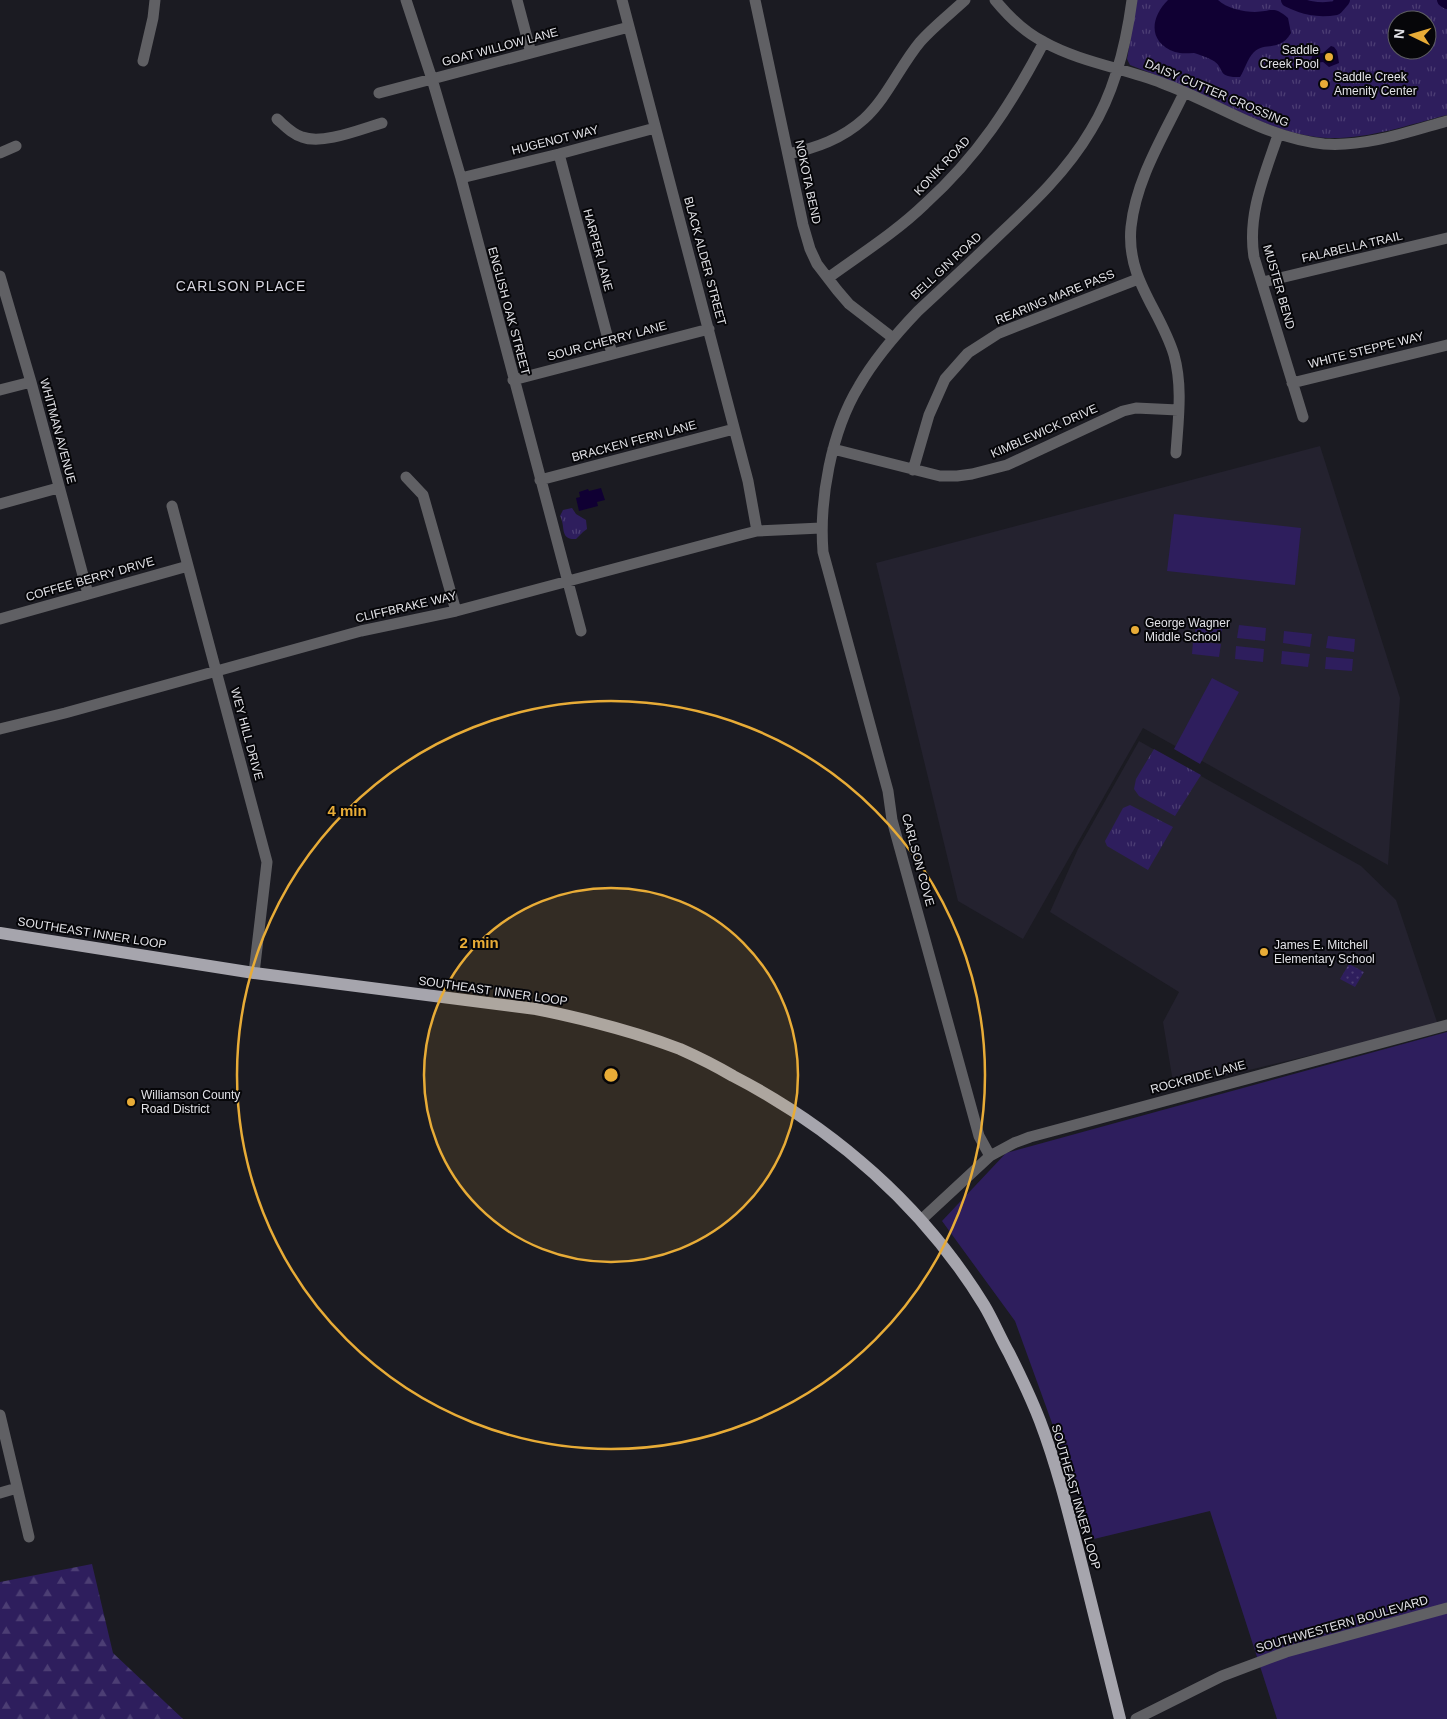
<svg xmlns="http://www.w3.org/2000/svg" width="1447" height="1719" viewBox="0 0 1447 1719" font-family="Helvetica,sans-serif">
  <defs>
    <pattern id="forest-firs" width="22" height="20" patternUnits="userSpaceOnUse" patternTransform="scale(1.25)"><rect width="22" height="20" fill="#2e1e5d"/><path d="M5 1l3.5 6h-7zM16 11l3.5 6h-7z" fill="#4c3e74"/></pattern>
    <pattern id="park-tufts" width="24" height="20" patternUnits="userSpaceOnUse" patternTransform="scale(1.25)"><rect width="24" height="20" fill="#2e1e5d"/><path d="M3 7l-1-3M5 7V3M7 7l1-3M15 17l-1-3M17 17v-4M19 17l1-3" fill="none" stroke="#4c3e74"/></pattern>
    <pattern id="garden-dots" width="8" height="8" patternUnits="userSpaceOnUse" patternTransform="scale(1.25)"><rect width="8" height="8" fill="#2e1e5d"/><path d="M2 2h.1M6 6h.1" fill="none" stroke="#4c3e74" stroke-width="1.8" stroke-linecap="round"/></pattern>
  </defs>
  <rect width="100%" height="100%" fill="#1b1b22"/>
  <!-- built -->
  <path fill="#24222f" d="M1320,446L1400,698L1388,865L1143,728L1023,939L958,901L876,563Z
    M1139,741L1361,866L1396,900L1438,1025L1174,1088L1163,1022L1179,992L1050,912L1078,849Z"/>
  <!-- grass -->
  <path fill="#2e1e5d" d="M1174,514L1301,528L1295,585L1167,571Z
    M1196,621L1223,624L1221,636L1195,633Z
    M1239,625L1266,628L1265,641L1237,638Z
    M1284,631L1312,634L1310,647L1283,643Z
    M1328,636L1355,639L1354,652L1326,648Z
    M1193,641L1221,644L1219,657L1192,654Z
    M1236,646L1264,649L1263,662L1235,659Z
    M1282,651L1310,654L1308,667L1281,664Z
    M1326,657L1353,659L1352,671L1325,669Z
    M1212,678L1239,692L1200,764L1174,749Z
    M1447,1032V1719H1277L1210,1511L1094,1539L1015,1321L942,1221L1006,1153Z"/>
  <!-- forest -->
  <path fill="url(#forest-firs)" d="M92,1564L113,1653L183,1719H0V1582Z"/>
  <!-- park -->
  <path fill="url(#park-tufts)" fill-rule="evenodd" d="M1137,0H1447V115C1408,125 1369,139 1328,138C1287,136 1250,117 1214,100C1186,87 1158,76 1130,65L1127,59ZM1397,20H1427V50H1397Z
    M572,508L576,514L586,520L587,529L583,532L576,539C559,540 566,526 560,516L563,510Z
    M1154,749L1201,775L1175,816L1139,796L1134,789L1136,779Z
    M1130,805L1173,827L1148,870L1107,846L1105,841L1123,808Z"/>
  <!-- garden -->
  <path fill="url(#garden-dots)" d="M1349,964L1364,972L1355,987L1340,979Z"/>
  <!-- water -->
  <path fill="#100033" d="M1168,0H1218C1226,8 1243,12 1255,12C1271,12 1273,5 1288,18L1291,33C1279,53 1265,41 1254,52C1247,59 1245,69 1240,77C1215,78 1226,67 1212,60C1209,58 1198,54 1194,53C1187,53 1182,54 1175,52C1148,42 1150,18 1168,0Z
    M1331,46L1334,47L1337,51L1339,63L1329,67L1323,62L1314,63L1311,60L1313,54L1323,53Z
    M601,488L605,500L597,502L598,506L579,511L576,498L580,497L579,492L588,489L589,491Z"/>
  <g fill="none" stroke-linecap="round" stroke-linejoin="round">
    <!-- river -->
    <path stroke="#100033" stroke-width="14" d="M1288,0C1304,8 1318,11 1336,8L1343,0
      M1444,0L1447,2"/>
    <!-- minor -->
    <path stroke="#606064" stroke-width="11" d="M406,0L432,79L461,178L581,631
      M517,0L531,53
      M622,0L748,481L757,531
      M755,0L803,225L810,249L817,264L837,290L849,304L893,338
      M995,0C1009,17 1024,32 1044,42C1080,62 1123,68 1162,83C1217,103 1265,138 1324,144C1366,147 1408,132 1447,121
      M143,61L153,18L155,0
      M379,93L629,27
      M277,119C285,126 292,134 302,137C323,145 361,129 382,123
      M1278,135C1265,174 1247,214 1254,257L1303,417
      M0,153L16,146
      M559,154L612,354
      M788,154C816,148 842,139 864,119C887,98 900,66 920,42C933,27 950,14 965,0
      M461,178L559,154L655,128
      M0,276L31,382L88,594
      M828,278C861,254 896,232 925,204C978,156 1011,105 1044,42
      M1263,282L1447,238
      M513,380L709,329
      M1292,383L1447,345
      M0,390L31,382
      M833,449L940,476H957L972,474L1007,465L1123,411L1136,408L1178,410
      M1176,453C1178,421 1183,387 1174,355C1160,309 1126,279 1131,227C1136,179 1164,135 1184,93
      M913,470L929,415L945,379L968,353L999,333L1138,279
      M406,477L423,495L456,611
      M540,480L734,429
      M0,504L58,488
      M172,506L267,862L254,973
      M0,619L188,566
      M0,729L65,713L361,631L456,611L741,535L757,531L821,528
      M990,1156L979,1136L892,820L888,791L823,552C819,500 831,432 859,386C875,358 896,334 918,311C945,286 972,261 999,235C1033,203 1067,171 1091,130C1115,91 1126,45 1132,0
      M921,1220L990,1156L1014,1143L1030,1137L1447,1025
      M0,1415L29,1537
      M0,1493L17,1488
      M1136,1719L1222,1676L1286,1652L1447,1608"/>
    <!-- major -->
    <path stroke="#a6a5ad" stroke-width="12" d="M0,933L254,973L536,1009C585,1019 633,1031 680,1049C698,1057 716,1066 733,1076C834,1128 924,1207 984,1305C993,1320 1000,1337 1009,1353C1020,1375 1031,1398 1040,1421C1059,1471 1071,1523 1084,1574C1096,1622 1108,1671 1120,1719"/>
  </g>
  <!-- distance rings -->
  <circle cx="611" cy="1075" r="187" fill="#e8ac37" fill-opacity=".12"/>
  <g fill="none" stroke="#e8ac37" stroke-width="2.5">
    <circle cx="611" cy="1075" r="187"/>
    <circle cx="611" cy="1075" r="374"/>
  </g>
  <!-- markers -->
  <g fill="#e8ac37" stroke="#060609" stroke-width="2">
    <circle cx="1329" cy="57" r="5"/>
    <circle cx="1324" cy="84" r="5"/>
    <circle cx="1135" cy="630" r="5"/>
    <circle cx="1264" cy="952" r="5"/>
    <circle cx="131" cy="1102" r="5"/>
  </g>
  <g text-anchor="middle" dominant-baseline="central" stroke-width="4" stroke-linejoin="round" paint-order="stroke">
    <!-- street labels -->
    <g font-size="12" fill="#e2e2e7" stroke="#060609">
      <text transform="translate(500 47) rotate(-15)">GOAT WILLOW LANE</text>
      <text transform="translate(1217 93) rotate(23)">DAISY CUTTER CROSSING</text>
      <text transform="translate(555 140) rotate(-14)">HUGENOT WAY</text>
      <text transform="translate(942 166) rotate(-47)">KONIK ROAD</text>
      <text transform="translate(808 182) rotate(78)">NOKOTA BEND</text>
      <text transform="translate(1352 247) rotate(-13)">FALABELLA TRAIL</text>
      <text transform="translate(598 250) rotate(75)">HARPER LANE</text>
      <text transform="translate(705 261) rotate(75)">BLACK ALDER STREET</text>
      <text transform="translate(946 266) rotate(-43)">BELL GIN ROAD</text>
      <text transform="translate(1279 287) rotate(74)">MUSTER BEND</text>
      <text transform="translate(1055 297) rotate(-22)">REARING MARE PASS</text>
      <text transform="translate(509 311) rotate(75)">ENGLISH OAK STREET</text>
      <text transform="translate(607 341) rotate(-15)">SOUR CHERRY LANE</text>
      <text transform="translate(1366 350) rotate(-14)">WHITE STEPPE WAY</text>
      <text transform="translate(58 431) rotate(75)">WHITMAN AVENUE</text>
      <text transform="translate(1044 431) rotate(-24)">KIMBLEWICK DRIVE</text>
      <text transform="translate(634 441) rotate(-15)">BRACKEN FERN LANE</text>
      <text transform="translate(90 579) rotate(-16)">COFFEE BERRY DRIVE</text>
      <text transform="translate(406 607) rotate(-13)">CLIFFBRAKE WAY</text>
      <text transform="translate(247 734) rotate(75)">WEY HILL DRIVE</text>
      <text transform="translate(918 860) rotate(75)">CARLSON COVE</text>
      <text transform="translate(92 933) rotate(9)">SOUTHEAST INNER LOOP</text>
      <text transform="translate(493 991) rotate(8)">SOUTHEAST INNER LOOP</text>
      <text transform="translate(1198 1077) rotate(-15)">ROCKRIDE LANE</text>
      <text transform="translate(1076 1497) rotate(74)">SOUTHEAST INNER LOOP</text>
      <text transform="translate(1342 1624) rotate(-16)">SOUTHWESTERN BOULEVARD</text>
    </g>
    <!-- poi labels -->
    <g font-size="12" fill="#e2e2e7" stroke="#060609" text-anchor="start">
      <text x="1319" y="50" text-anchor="end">Saddle<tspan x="1319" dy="14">Creek Pool</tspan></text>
      <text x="1334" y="77">Saddle Creek<tspan x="1334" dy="14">Amenity Center</tspan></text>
      <text x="1145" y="623">George Wagner<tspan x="1145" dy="14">Middle School</tspan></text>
      <text x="1274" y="945">James E. Mitchell<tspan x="1274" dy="14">Elementary School</tspan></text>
      <text x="141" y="1095">Williamson County<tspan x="141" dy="14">Road District</tspan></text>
    </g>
    <!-- neighbourhood labels -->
    <g font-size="14" letter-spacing="1" fill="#d8d7e1" stroke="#060609">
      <text x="241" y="286">CARLSON PLACE</text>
    </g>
  </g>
  <circle cx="611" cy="1075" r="8" fill="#e8ac37" stroke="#060609" stroke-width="2.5"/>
  <g font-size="15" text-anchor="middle" font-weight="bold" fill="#e8ac37" stroke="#060609" stroke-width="4" stroke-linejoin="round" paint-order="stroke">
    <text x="347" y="816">4 min</text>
    <text x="479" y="948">2 min</text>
  </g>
  <!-- north arrow -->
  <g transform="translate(1412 35) rotate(275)"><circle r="24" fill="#060609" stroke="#5e5e62"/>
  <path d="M0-4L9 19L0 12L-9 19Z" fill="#e8ac37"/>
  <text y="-8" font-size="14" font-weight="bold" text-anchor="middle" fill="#e2e2e7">N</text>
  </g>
</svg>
